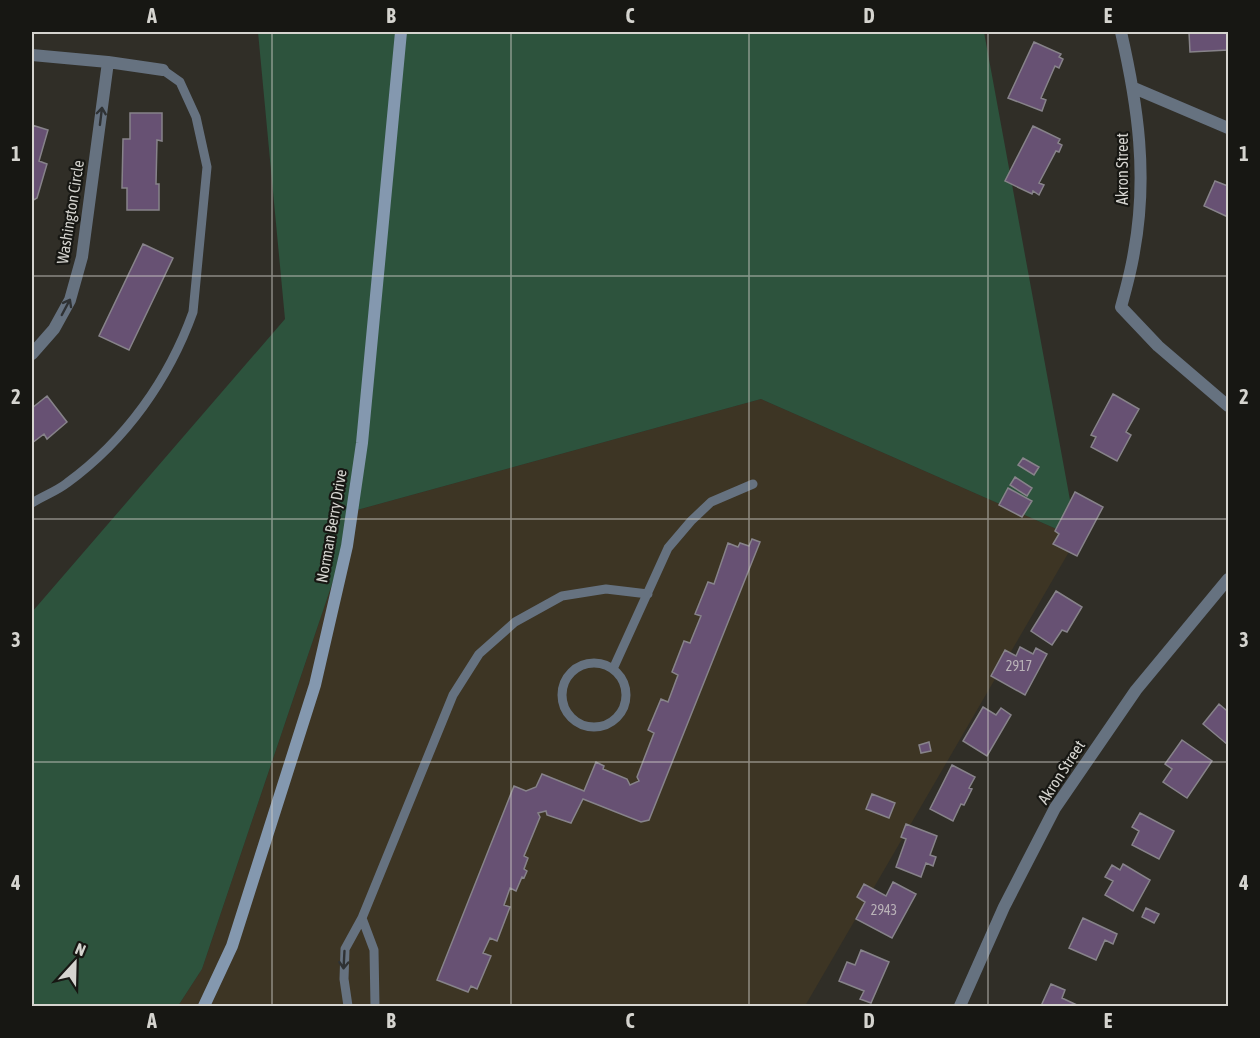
<svg xmlns="http://www.w3.org/2000/svg" width="1260" height="1038" viewBox="0 0 1260 1038" font-family="'Asap Condensed',sans-serif">
  <rect width="100%" height="100%" fill="#302e27"/>
  <!-- commercial -->
  <path fill="#3d3524" d="M761,399L1077,538L805,1006H178L202,969L357,510Z"/>
  <!-- green -->
  <path fill="#2d533d" d="M258,32H984L1077,538L761,399L357,510L202,969L178,1006H32V612L285,319Z"/>
  <!-- building -->
  <path fill="#675173" stroke="#87838a" stroke-width="1.5" d="M1189,32H1228V50L1190,52Z
    M1034,42L1061,54L1059,57L1063,59L1059,68L1055,66L1041,98L1046,100L1042,111L1008,98Z
    M130,113H162V141L157,140L156,184H159V210H127V188H122L123,139H130Z
    M32,125L48,130L39,161L47,164L37,198L32,201Z
    M1033,126L1060,139L1058,143L1062,145L1059,152L1056,151L1039,183L1044,185L1039,195L1033,191L1032,194L1005,181Z
    M1215,181L1228,186V217L1204,206Z
    M143,244L173,258L129,350L99,336Z
    M1113,394L1139,409L1126,432L1131,435L1117,461L1091,447L1096,437L1091,435Z
    M47,396L67,422L47,439L44,434L32,443V408Z
    M1023,458L1039,467L1034,475L1018,465Z
    M1015,477L1032,488L1027,496L1010,485Z
    M1008,488L1032,501L1022,517L999,505Z
    M1075,492L1103,507L1077,556L1053,544L1059,534L1055,531Z
    M752,539L760,542L649,820L641,822L583,799L571,823L547,815L546,811L538,813L540,817L524,856L528,858L524,869L527,871L524,878L522,877L516,891L510,888L504,905L510,907L497,941L490,938L483,953L491,956L477,989L471,986L468,992L437,980L514,786L526,791L536,787L542,774L584,791L596,762L604,766L603,769L627,779L630,785L639,781L637,777L654,733L648,730L661,699L668,702L678,675L672,672L684,641L690,643L701,616L695,614L708,582L714,584L728,543L738,547L740,543L749,546Z
    M1056,591L1082,607L1067,632L1062,630L1052,645L1031,631Z
    M1020,647L1033,654L1036,648L1047,654L1025,695L991,676L1005,650L1016,656Z
    M1219,704L1226,710L1228,707V745L1203,724Z
    M983,707L996,715L1001,708L1011,715L987,756L963,741Z
    M1182,740L1212,761L1187,798L1163,782L1172,769L1165,764Z
    M929,742L931,751L921,753L919,745Z
    M952,765L975,777L969,788L972,789L964,805L961,804L953,821L930,809Z
    M872,794L895,803L889,818L866,809Z
    M1140,813L1174,831L1159,859L1132,845L1139,831L1132,827Z
    M906,824L937,836L930,855L936,857L933,866L926,863L921,877L896,867L906,839L901,837Z
    M1123,864L1150,880L1133,911L1105,895L1113,881L1105,877L1112,865L1120,870Z
    M893,882L916,894L892,938L856,919L865,902L857,897L864,884L886,896Z
    M1146,908L1159,914L1154,923L1142,917Z
    M1083,918L1117,934L1113,944L1105,940L1096,960L1069,948Z
    M861,950L889,962L871,1003L860,999L864,991L839,981L847,962L855,965Z
    M1051,984L1065,990L1062,998L1079,1006H1041Z"/>
  <g fill="none" stroke-linecap="round" stroke-linejoin="round">
    <!-- lane -->
    <path stroke="#667280" stroke-width="9" d="M32,503C43,496 57,491 67,483C126,440 169,379 193,312L207,167L196,117L180,82L163,70
      M562 695a32 32 0 1 1 64 0a32 32 0 1 1-64 0Z
      M613,669L668,548L691,521L711,502L753,484
      M362,918L374,950L375,1006
      M348,1006L344,979L345,949L362,918L453,695L479,654L515,622L562,596L606,589L648,594"/>
    <!-- street -->
    <path stroke="#667280" stroke-width="12" d="M1121,32C1138,106 1148,176 1134,252C1131,271 1126,289 1121,307L1158,346L1228,406
      M32,55L108,62L163,70
      M1134,88L1228,128
      M32,354L54,329L70,300L82,257L108,62
      M960,1006L1004,907L1055,808L1136,690L1228,579"/>
    <!-- secondary -->
    <path stroke="#8498af" stroke-width="12" d="M204,1006L232,946L315,685L347,546L362,443L401,32"/>
  </g>
  <!-- one-way arrows -->
  <defs><path id="oneway-shaft" d="M-6 0H5M1.5-3L5.5 0L1.5 3" fill="none" stroke-width="1.6" stroke-linecap="round" stroke-linejoin="round" transform="scale(1.5)"/></defs>
  <g stroke="#2f3234">
    <use href="#oneway-shaft" transform="translate(101 116) rotate(-83)"/>
    <use href="#oneway-shaft" transform="translate(66 307) rotate(-62)"/>
    <use href="#oneway-shaft" transform="translate(344 960) rotate(93)"/>
  </g>
  <!-- grid -->
  <path fill="none" stroke="#d5d4cf" stroke-width="1.5" stroke-opacity="0.55" d="M272,32V1006M511,32V1006M749,32V1006M988,32V1006M32,276H1228M32,519H1228M32,762H1228"/>
  <g text-anchor="middle" dominant-baseline="central" stroke-width="4.5" stroke-linejoin="round" paint-order="stroke">
    <!-- number labels -->
    <g font-size="14" fill="#bab3b8">
      <text x="1019" y="666">2917</text>
      <text x="884" y="910">2943</text>
    </g>
    <!-- street labels -->
    <g font-size="16" fill="#d5d4cf" stroke="#171713">
      <text transform="translate(1122 169) rotate(-90)">Akron Street</text>
      <text transform="translate(70 212) rotate(-81)">Washington Circle</text>
      <text transform="translate(331 526) rotate(-80)">Norman Berry Drive</text>
      <text transform="translate(1061 772) rotate(-57)">Akron Street</text>
    </g>
  </g>
  <!-- border -->
  <rect width="1260" height="1038" fill="none" stroke="#171713" stroke-width="66"/>
  <!-- north arrow -->
  <g transform="translate(75 963) rotate(22)" stroke="#171713" stroke-width="4.5" paint-order="stroke">
  <path d="M0-4.5L10 22L0 15L-10 22Z" fill="#d5d4cf"/>
  <text y="-9" font-size="16" font-weight="bold" text-anchor="middle" fill="#d5d4cf">N</text>
  </g>
  <rect x="33" y="33" width="1194" height="972" fill="none" stroke="#d5d4cf" stroke-width="2"/>
  <g font-size="20" text-anchor="middle" font-weight="bold" fill="#d5d4cf">
    <text x="152" y="23">A</text>
    <text x="391" y="23">B</text>
    <text x="630" y="23">C</text>
    <text x="869" y="23">D</text>
    <text x="1108" y="23">E</text>
    <text x="16" y="161">1</text>
    <text x="1244" y="161">1</text>
    <text x="16" y="404">2</text>
    <text x="1244" y="404">2</text>
    <text x="16" y="647">3</text>
    <text x="1244" y="647">3</text>
    <text x="16" y="890">4</text>
    <text x="1244" y="890">4</text>
    <text x="152" y="1028">A</text>
    <text x="391" y="1028">B</text>
    <text x="630" y="1028">C</text>
    <text x="869" y="1028">D</text>
    <text x="1108" y="1028">E</text>
  </g>
</svg>
